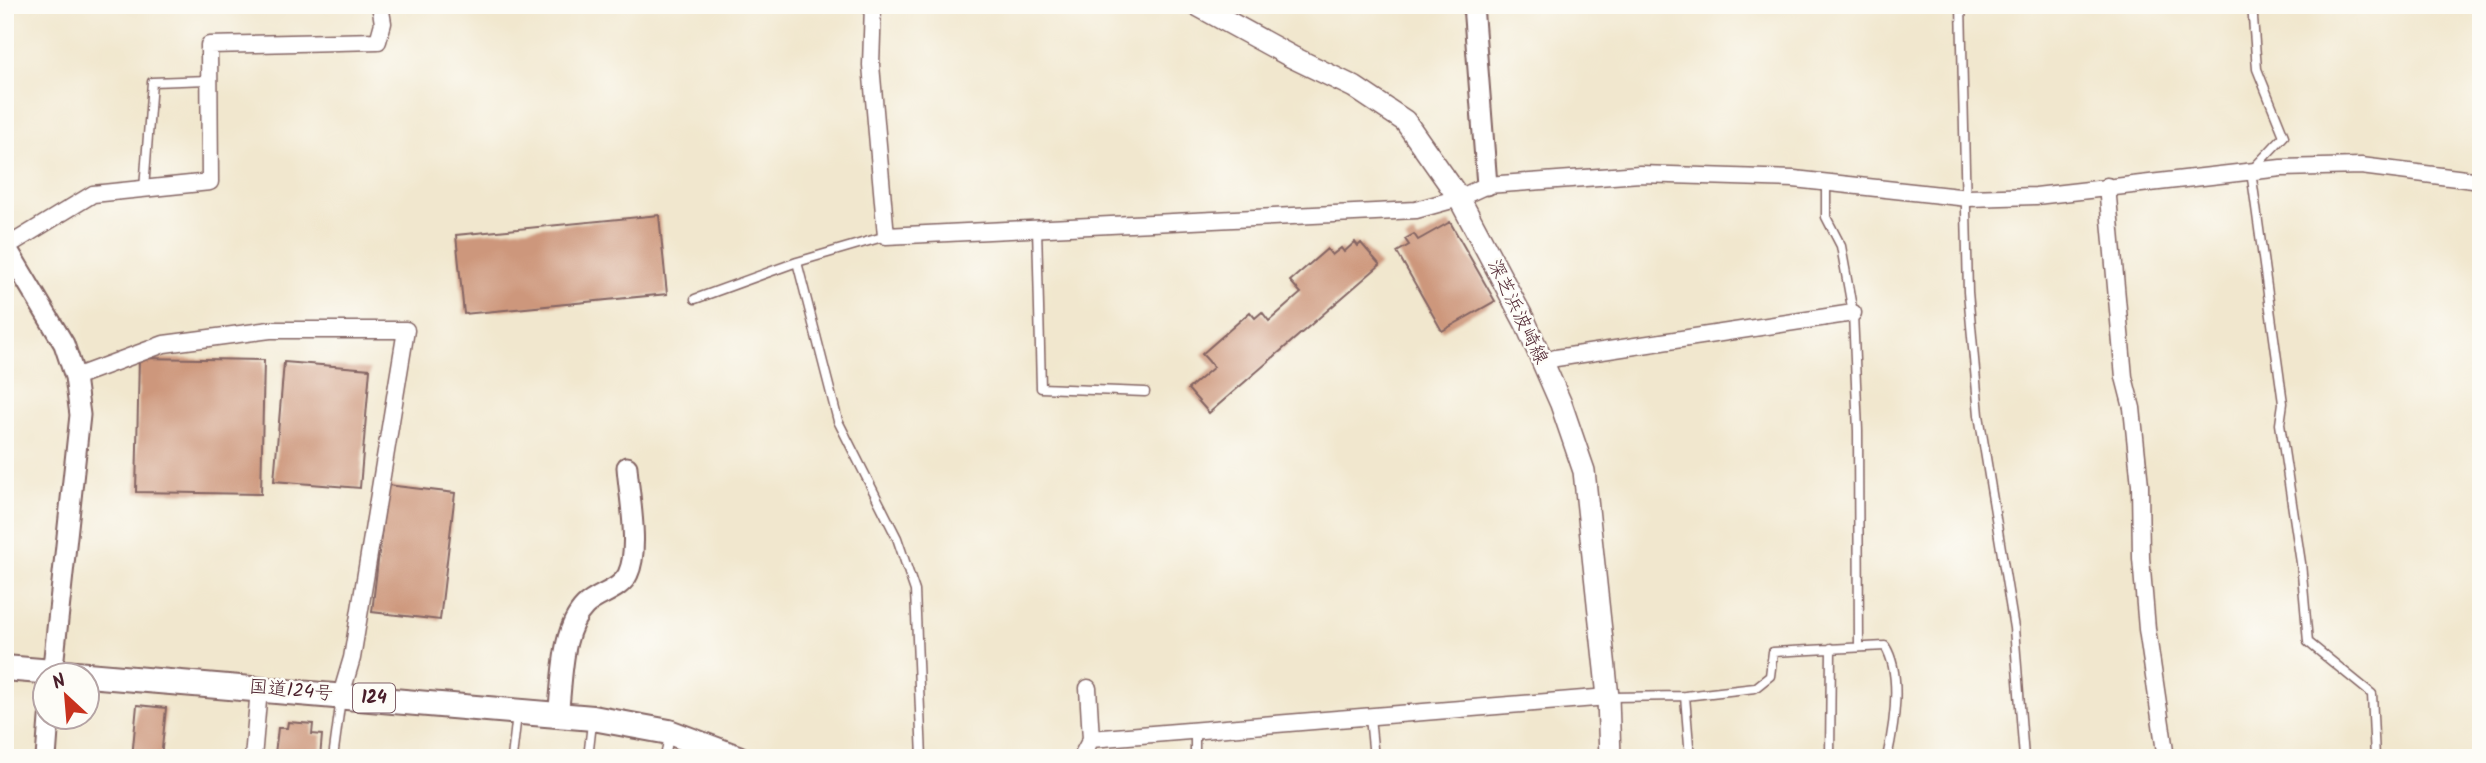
<svg xmlns="http://www.w3.org/2000/svg" width="2486" height="763" viewBox="0 0 2486 763" font-family="Kalam,'Klee One',sans-serif">
  <rect width="100%" height="100%" fill="#fdfcf7"/>
  <filter id="ink" filterUnits="userSpaceOnUse"><feTurbulence type="fractalNoise" baseFrequency=".0143" numOctaves="2"/><feDisplacementMap in="SourceGraphic" scale="14" xChannelSelector="R" yChannelSelector="G"/><feConvolveMatrix kernelMatrix="1 2 1 2 8 2 1 2 1" color-interpolation-filters="sRGB"/></filter>
  <filter id="wash" filterUnits="userSpaceOnUse"><feTurbulence type="fractalNoise" baseFrequency=".00686" numOctaves="4" result="noise"/><feDisplacementMap in="SourceGraphic" scale="28" xChannelSelector="R" yChannelSelector="G"/><feGaussianBlur stdDeviation="1.57" result="paint"/><feColorMatrix in="noise" values="0 0 0 0 0 0 0 0 0 0 0 0 0 0 0 0 0 1.4 0 .05"/><feComposite in="paint" operator="in"/></filter>
  <g filter="url(#wash)">
    <rect width="100%" height="100%" fill="#f1e7ce"/>
    <g id="blocks">
      <!-- building -->
      <path fill="#cd977b" d="M659,215L667,294L464,314L456,235Z
        M1450,222L1495,301L1442,331L1397,252L1409,245L1405,239L1414,234L1418,240Z
        M1355,242L1358,246L1361,243L1380,265L1209,413L1188,389L1214,367L1202,354L1250,312L1255,318L1262,312L1269,321L1301,293L1290,281L1327,249L1332,255L1341,248L1344,252Z
        M139,358L264,360L261,494L136,492Z
        M284,362L370,369L360,488L274,481Z
        M387,485L455,493L440,620L372,612Z
        M137,705L166,708L161,758H132Z
        M288,722L313,724L312,734L322,735L320,758H287L275,754L278,728H287Z"/>
    </g>
  </g>
  <g filter="url(#ink)">
    <use href="#blocks" fill-opacity="0" stroke="#846564" stroke-width="2"/>
    <g fill="none" stroke-linecap="round" stroke-linejoin="round">
      <!-- service casing -->
      <g stroke="#846564" stroke-width="11">
        <path id="service" d="M1961,5L1968,292L1979,415L2014,628L2024,758
          M2252,5L2257,69L2284,136L2251,171L2283,403L2280,424L2301,563L2308,642L2372,694L2375,758
          M1826,182V217L1841,246L1853,313L1858,431L1859,646
          M144,189L152,82L209,80
          M1037,227L1041,388L1145,392
          M797,262L838,421L897,538L915,591L922,758
          M695,299L797,262L886,236
          M1685,696L1690,758
          M1611,697L1685,696L1755,688L1770,676L1773,652L1885,646C1903,675 1894,726 1887,758
          M1370,717L1374,758
          M1195,729V758
          M333,758L341,698
          M512,758L517,714
          M588,758L592,723
          M665,758L669,735
          M1830,758L1831,648"/>
      </g>
      <!-- minor casing -->
      <g stroke="#846564" stroke-width="19">
        <path id="minor" d="M873,5L871,65L886,236L1416,210L1459,198L1487,185L1640,174L1794,179L1968,198L2036,196L2281,168L2361,166L2481,181
          M2107,186L2124,377L2132,408L2140,485L2141,558L2147,629L2166,758
          M6,247L93,194L210,182L209,45L378,41L383,23L380,5
          M1543,362L1556,358L1853,313
          M75,377L164,344L270,330H406L352,658L341,695
          M1091,739L1608,697
          M253,758L259,689
          M1081,758L1091,739L1088,688"/>
      </g>
      <!-- tertiary casing -->
      <g stroke="#846564" stroke-width="23">
        <path id="tertiary" d="M1473,5L1487,185
          M5,245L64,344L75,377L80,415L52,676
          M558,715C563,682 560,631 585,606C597,594 621,590 628,574C640,549 629,495 627,467
          M46,758L49,718"/>
      </g>
      <!-- secondary casing -->
      <g stroke="#846564" stroke-width="24">
        <path id="secondary" d="M1197,5L1292,57L1354,87L1405,121L1459,198L1526,324L1561,404L1584,471L1608,697L1610,758"/>
      </g>
      <!-- trunk casing -->
      <g stroke="#846564" stroke-width="28">
        <path id="trunk" d="M5,668L593,718L669,732L738,758"/>
      </g>
      <!-- service -->
      <use href="#service" stroke="#fff" stroke-width="8"/>
      <!-- minor -->
      <use href="#minor" stroke="#fff" stroke-width="16"/>
      <!-- tertiary -->
      <use href="#tertiary" stroke="#fff" stroke-width="19"/>
      <!-- secondary -->
      <use href="#secondary" stroke="#fff" stroke-width="21"/>
      <!-- trunk -->
      <use href="#trunk" stroke="#fff" stroke-width="24"/>
    </g>
  </g>
  <g text-anchor="middle" dominant-baseline="central" stroke-width="5" stroke-linejoin="round" paint-order="stroke">
    <!-- shield labels -->
    <rect fill="#fdfcf7" stroke="#806168" stroke-width="2" x="353" y="683.5" width="42" height="29" rx="5"/>
    <g font-size="18" font-weight="bold" fill="#4a1f2b">
      <text x="374" y="698">124</text>
    </g>
    <!-- street labels -->
    <g font-size="19" fill="#4a1f2b" stroke="#fdfcf7">
      <text transform="translate(1517 312) rotate(64)">深芝浜波崎線</text>
      <text transform="translate(291 691) rotate(5)">国道124号</text>
    </g>
  </g>
  <!-- margin -->
  <rect width="2486" height="763" fill="none" stroke="#fdfcf7" stroke-width="28"/>
  <!-- north arrow -->
  <g transform="translate(66 696) rotate(334)"><circle r="33" fill="#fdfcf7" stroke="#b5a4a5" stroke-width="2"/>
  <path d="M0-5L12 26L0 18L-12 26Z" fill="#c8321e"/>
  <text y="-10" font-size="19" font-weight="bold" text-anchor="middle" fill="#4a1f2b">N</text>
  </g>
</svg>
